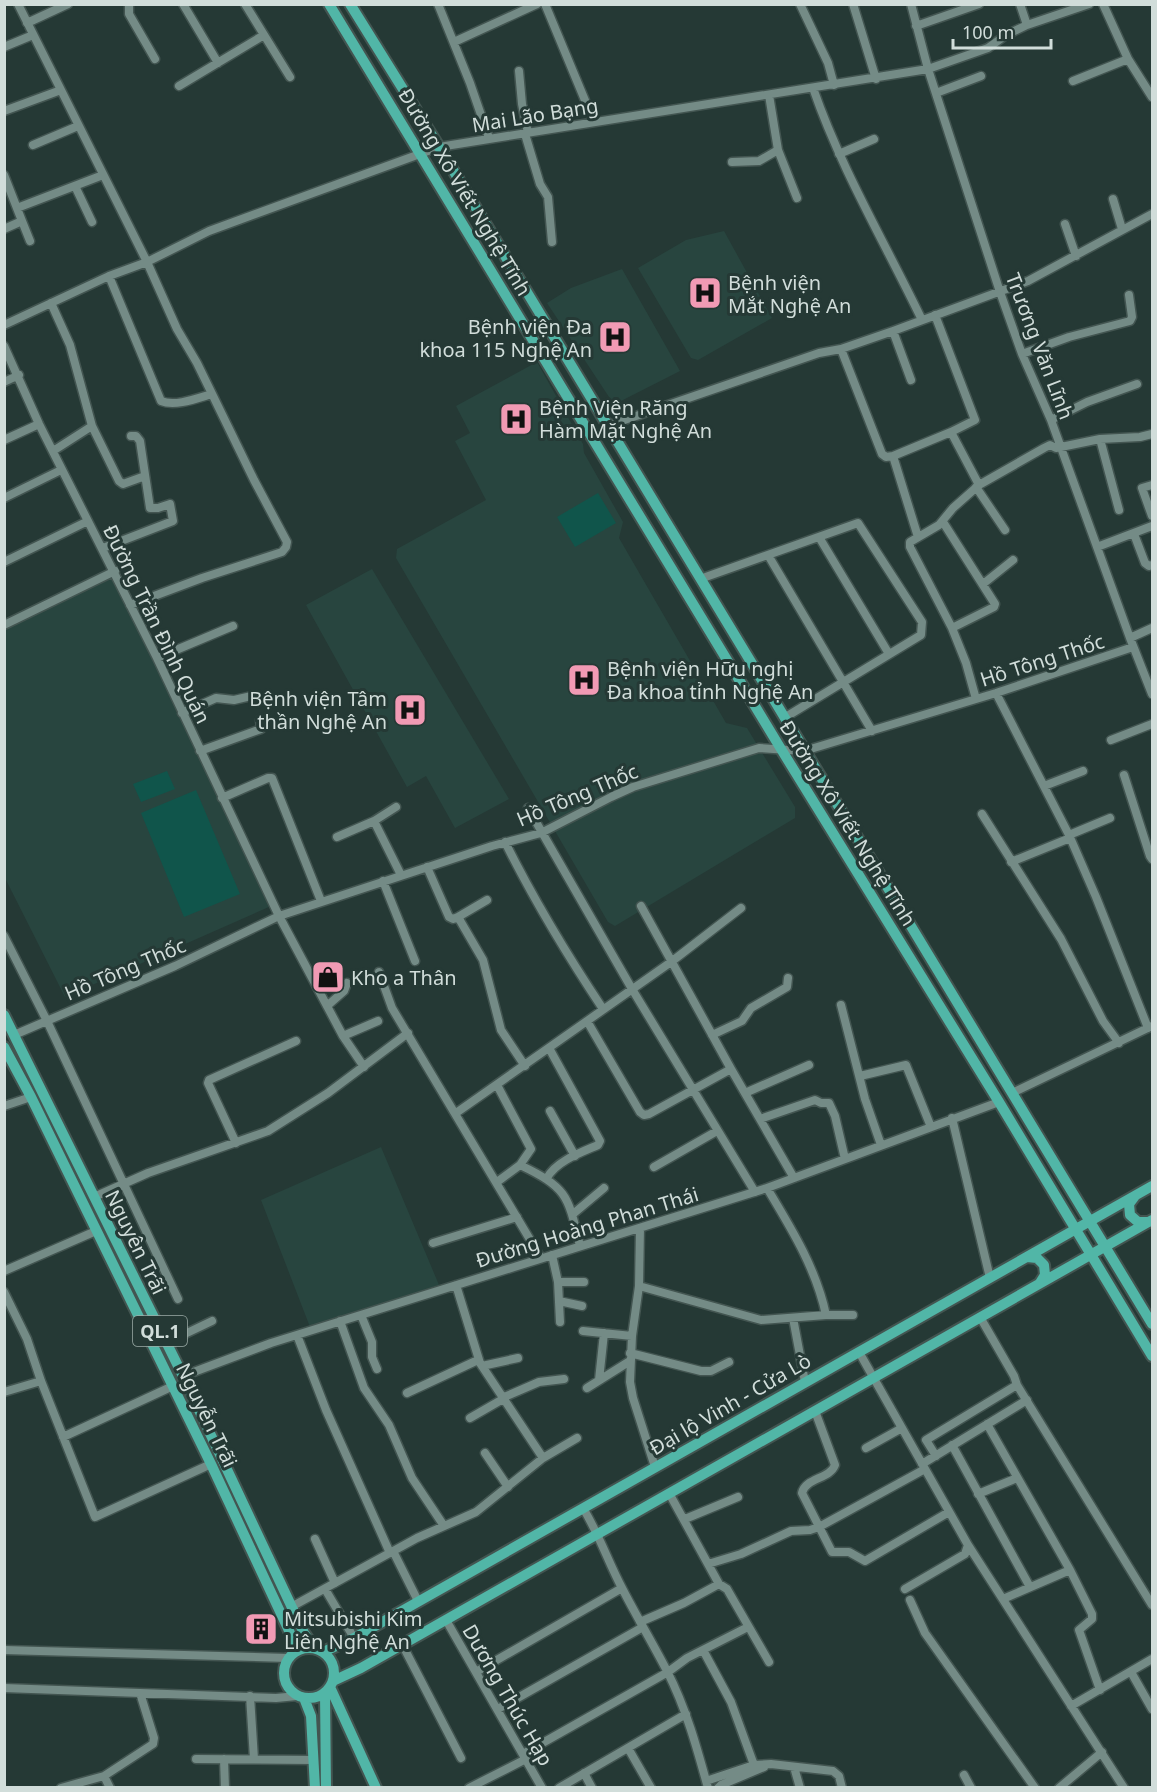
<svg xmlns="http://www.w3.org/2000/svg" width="1157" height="1792" viewBox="0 0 1157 1792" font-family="'Noto Sans',sans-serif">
  <rect width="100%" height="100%" fill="#253935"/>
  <!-- built -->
  <path fill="#28453f" d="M724,231L772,318L698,360L691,358L638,268L686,240Z
    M622,269L680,371L619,402L611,400L547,303L571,288Z
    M537,362L583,444L584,453L623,522L619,538L726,723L747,728L795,807V818L615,926L608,922L396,558L397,549L486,500L455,441L470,433L456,406Z
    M372,569L509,799L455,828L426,776L407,787L306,605Z
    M109,574L180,714L271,906L65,997L5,878V626Z
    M381,1147L439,1285L310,1327L261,1200Z"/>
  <!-- green -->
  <path fill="#10554b" d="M598,493L616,523L575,547L557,517Z
    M167,771L175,789L141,802L133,784Z
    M196,790L240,894L184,917L141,813Z"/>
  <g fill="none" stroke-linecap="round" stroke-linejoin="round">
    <!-- minor casing -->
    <g stroke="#435551" stroke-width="11">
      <path id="minor" d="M18,4L147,262L177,329L197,363L254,480L287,542L286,547L282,552L202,578L130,605
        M129,4V14L155,59
        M183,4L218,63
        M245,4L290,77
        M438,4L470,83L489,138
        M545,4L594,122
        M800,4L828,63L834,85
        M853,4L876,79
        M911,4L928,69L1000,292L1022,354L1051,420L1130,638L1152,694
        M1020,4L1027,25
        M1103,4L1128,59L1152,97
        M27,23L68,4
        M916,26L979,4
        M454,42L537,4
        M4,47L33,35
        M519,71L522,104L528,133
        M1073,81L1128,59
        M179,86L264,35
        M813,88C841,169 885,243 922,320
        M936,93L981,76
        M769,95L778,150L797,198
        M4,111L61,90
        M525,134L540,184L548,197L552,242
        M33,145L78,126
        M839,154L874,139
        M732,162L759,161L778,150
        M4,175L22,221L4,229
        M75,186L92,222
        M1113,199L1122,229
        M17,208L103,175
        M22,221L30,241
        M1065,224L1076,256
        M109,276L161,401C175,407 198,398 212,394
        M51,303L70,345L92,426L119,481L123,484L145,476
        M4,325L109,276L147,262L209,231L439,147L928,69L988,48L1006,35L1027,25L1089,4
        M893,331L911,380
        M4,346L39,424L157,658L279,916L343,1036L364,1067
        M841,349L882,454L886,457L893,456L951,432L975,420L935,315
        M1022,354L1069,337L1130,321L1132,317L1129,295
        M4,382L19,375
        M1051,420L1087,402L1137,384
        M607,426L819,353L841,349L893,331L1028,281L1152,214
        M951,432L979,485
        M1100,439L1119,510
        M4,440L39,424
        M53,451L92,426
        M893,456L918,537
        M1152,485L1142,488L1152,516
        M976,487L1005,530
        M4,498L61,470
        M943,522L995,604L994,607L952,628
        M1134,534L1145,563L1149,566L1152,565
        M819,537L889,654
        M1097,547L1152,526
        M103,548L173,521L170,504L158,508H150L140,441L136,436H131
        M768,555L872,731
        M4,562L88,521
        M700,579L858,523L922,622L921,635L784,718
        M983,584L1013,560
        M4,625L115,571
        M1130,638L1152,628
        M157,658L233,626
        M996,693L1069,835L1096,897L1148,1028
        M976,699L966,663L952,628L910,547V542L939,525L953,508L979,485L1044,448L1050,445L1056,448L1100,439L1140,437L1152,434
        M182,713L216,698L234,700L256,695
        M1111,740L1152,724
        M200,751L261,729L260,720
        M1124,775L1150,856L1152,859
        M1044,786L1083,771
        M222,798L268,778H272L321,901
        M528,808L632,989L755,1192
        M982,814L1061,939L1103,1021L1119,1043
        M374,821L401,875
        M1069,835L1110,818
        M337,837L374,821L396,807
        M505,842C534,900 567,955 603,1009
        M1011,862L1070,838
        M427,867L449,917L453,919L458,917L483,960L501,1030L525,1066
        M383,881L415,961
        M641,906L731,1069L794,1178
        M458,917L487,900
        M4,936L47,1021L178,1299
        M379,972L392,1008L541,1258
        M841,1005L865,1099L881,1145
        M327,1006L344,991L347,983
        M587,1021L640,1112L644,1115L649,1114L731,1069
        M14,1035L175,966L279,916L492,846L541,833L611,797L633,787L759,748L804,751L996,693L1133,647
        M712,1035L742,1021L751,1008L787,987L788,978
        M343,1036L378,1021
        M860,1076L906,1065L931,1127
        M745,1093L809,1065
        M1012,1093L1152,1026
        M4,1106L31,1097
        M550,1111L575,1156
        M456,1113L671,962L741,908
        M952,1118L990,1278
        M760,1119L815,1100L821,1103H829L835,1116L845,1159
        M236,1143L208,1083L209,1080L296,1041
        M520,1165C568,1188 568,1196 580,1246
        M654,1167L717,1131
        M547,1178C556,1161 582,1152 598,1145L600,1141L549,1048
        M497,1182L520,1165L531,1149L497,1085
        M94,1197L148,1173L268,1131L328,1093L408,1033
        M573,1214L604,1188
        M640,1228L639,1286L632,1336L630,1382L633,1398L655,1467
        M433,1243L517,1217
        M552,1255L558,1282L560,1322
        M4,1271L96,1231
        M558,1282H584
        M456,1285L480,1363L543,1458
        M639,1286L761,1320L826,1315C816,1268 791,1228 767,1188
        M4,1292L27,1339L41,1381L95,1517L211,1464
        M559,1301L582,1306
        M361,1315L372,1342V1357L377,1369
        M826,1315H853
        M980,1317L1014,1376L1017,1385L1152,1605
        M793,1318L805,1382
        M340,1321L364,1388L389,1425L412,1478L444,1526
        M583,1331L632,1336
        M297,1335L326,1410L390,1553
        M166,1343L212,1321
        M859,1352L968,1545L965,1554L905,1589
        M630,1353L701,1371H711L729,1362
        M482,1366L518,1358
        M183,1376L271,1343L767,1188L999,1102
        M599,1380L604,1333
        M587,1388L630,1361
        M4,1392L41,1381
        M407,1393L478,1360
        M502,1398L539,1382L564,1379
        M815,1411L835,1465C830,1479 805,1478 802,1493L832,1552H849L865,1561L949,1512
        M470,1418L503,1399
        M987,1424L1070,1570L1092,1614V1619L1079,1630L1100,1690
        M63,1437L173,1386
        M952,1445L1030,1587
        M866,1448L902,1428
        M485,1453L508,1487
        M936,1456L926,1440L1017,1385
        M922,1464L1027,1400
        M669,1493L719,1584L727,1589L769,1662
        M978,1494L1017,1478
        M583,1508C600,1536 608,1562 623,1590C637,1617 653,1644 667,1671C686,1708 697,1748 708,1788
        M685,1519L738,1497
        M315,1539L335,1583
        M968,1545L1124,1788
        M393,1551L418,1601
        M708,1564L741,1554L791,1531L810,1530L819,1527L925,1469
        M325,1589L354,1638
        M1003,1599L1070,1570
        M910,1600L925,1633L1035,1788
        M291,1607L417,1538L476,1512L543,1458L577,1438
        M446,1620L542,1788
        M640,1622L684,1603L719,1584
        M402,1644L461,1758
        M4,1650L288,1658
        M703,1650L731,1702L754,1765L771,1764L833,1771L839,1776L842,1788
        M476,1672L622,1588
        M1131,1672L1152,1709
        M4,1688L276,1698L297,1696
        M250,1696L254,1759
        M1071,1706L1152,1659
        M498,1709L643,1627
        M628,1748L651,1788
        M523,1754L668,1672L687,1658L748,1627
        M196,1759L314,1760
        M224,1759L225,1788
        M794,1767L800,1788
        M584,1773L592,1788
        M964,1775L971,1788
        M104,1776L110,1788
        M706,1781L754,1765
        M61,1788L104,1776L153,1744L154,1738L140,1693
        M469,1788L526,1759
        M559,1788L686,1714
        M718,1788L721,1785L764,1767
        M1059,1788L1102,1752"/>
    </g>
    <!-- major casing -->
    <g stroke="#435551" stroke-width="14">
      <path id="major" d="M329,4L781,749L999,1102L1152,1356
        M350,4L439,147L1152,1324
        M4,1015L183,1376L304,1633L314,1648
        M4,1047L31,1097L211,1464L290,1633L294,1652
        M1135,1196L1129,1204L1130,1215L1138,1222H1149
        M1027,1257L1037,1258L1044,1265L1045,1275L1040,1283
        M284 1673a25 25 0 1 1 50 0a25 25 0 1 1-50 0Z
        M323,1652L354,1638L1152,1186
        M333,1681L361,1668L1152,1220
        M330,1687L376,1788
        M325,1693L326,1788
        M304,1698L311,1716L315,1788"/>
    </g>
    <!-- minor -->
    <use href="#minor" stroke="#748b86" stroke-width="8"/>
    <!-- major -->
    <use href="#major" stroke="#51b6a7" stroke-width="10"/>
  </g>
  <!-- icons -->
  <defs>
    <g id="hospital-square" transform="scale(1.725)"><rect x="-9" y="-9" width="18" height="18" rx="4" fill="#f19ab4" stroke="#253935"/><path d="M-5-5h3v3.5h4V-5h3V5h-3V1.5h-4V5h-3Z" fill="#111"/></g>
    <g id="shop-square" transform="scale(1.725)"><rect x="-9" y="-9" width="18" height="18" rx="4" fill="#f19ab4" stroke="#253935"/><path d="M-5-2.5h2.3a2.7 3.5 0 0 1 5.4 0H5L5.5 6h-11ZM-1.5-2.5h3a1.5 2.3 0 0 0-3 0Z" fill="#111"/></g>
    <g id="building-square" transform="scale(1.725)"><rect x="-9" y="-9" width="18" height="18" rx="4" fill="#f19ab4" stroke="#253935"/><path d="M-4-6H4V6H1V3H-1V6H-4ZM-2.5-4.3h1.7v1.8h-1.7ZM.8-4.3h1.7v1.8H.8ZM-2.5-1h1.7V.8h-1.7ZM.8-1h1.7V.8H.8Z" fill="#111"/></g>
  </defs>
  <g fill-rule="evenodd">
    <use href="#hospital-square" x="705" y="293"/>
    <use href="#hospital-square" x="615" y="337"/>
    <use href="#hospital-square" x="516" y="419"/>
    <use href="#hospital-square" x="584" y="680"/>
    <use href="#hospital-square" x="410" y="710"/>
    <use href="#shop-square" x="328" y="977"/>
    <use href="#building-square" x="261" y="1629"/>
  </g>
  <g text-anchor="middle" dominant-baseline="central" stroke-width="6" stroke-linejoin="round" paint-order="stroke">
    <!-- shield labels -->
    <rect fill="#253935" stroke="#9daca8" stroke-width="1.5" x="133" y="1316" width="54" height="30" rx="4.5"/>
    <g font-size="18" font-weight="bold" fill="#d1ddda">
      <text x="160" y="1331">QL.1</text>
    </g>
    <!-- street labels -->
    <g font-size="20" fill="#d1ddda" stroke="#253935">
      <text transform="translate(535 115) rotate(-9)">Mai Lão Bạng</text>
      <text transform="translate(465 192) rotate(59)">Đường Xô Viết Nghệ Tĩnh</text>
      <text transform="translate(1040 346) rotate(69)">Trương Văn Lĩnh</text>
      <text transform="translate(157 624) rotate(64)">Đường Trần Đình Quán</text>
      <text transform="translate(1042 660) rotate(-18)">Hồ Tông Thốc</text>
      <text transform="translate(577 795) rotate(-23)">Hồ Tông Thốc</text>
      <text transform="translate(848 823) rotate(58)">Đường Xô Viết Nghệ Tĩnh</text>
      <text transform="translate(125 969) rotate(-23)">Hồ Tông Thốc</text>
      <text transform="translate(587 1227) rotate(-17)">Đường Hoàng Phan Thái</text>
      <text transform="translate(136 1242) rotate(64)">Nguyên Trãi</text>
      <text transform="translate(730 1404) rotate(-30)">Đại lộ Vinh - Cửa Lò</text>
      <text transform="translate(207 1415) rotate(64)">Nguyễn Trãi</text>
      <text transform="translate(508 1695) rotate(60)">Dương Thúc Hạp</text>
    </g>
    <!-- poi labels -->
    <g font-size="20" fill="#d1ddda" stroke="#253935" text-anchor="start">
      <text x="728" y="282">Bệnh viện<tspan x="728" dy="23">Mắt Nghệ An</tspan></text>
      <text x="592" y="326" text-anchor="end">Bệnh viện Đa<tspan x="592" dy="23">khoa 115 Nghệ An</tspan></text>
      <text x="539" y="407">Bệnh Viện Răng<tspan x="539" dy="23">Hàm Mặt Nghệ An</tspan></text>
      <text x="607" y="668">Bệnh viện Hữu nghị<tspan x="607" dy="23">Đa khoa tỉnh Nghệ An</tspan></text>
      <text x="387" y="698" text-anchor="end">Bệnh viện Tâm<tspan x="387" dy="23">thần Nghệ An</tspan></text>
      <text x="351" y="977">Kho a Thân</text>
      <text x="284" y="1618">Mitsubishi Kim<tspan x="284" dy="23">Liên Nghệ An</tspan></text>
    </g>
  </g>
  <!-- border -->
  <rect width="1157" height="1792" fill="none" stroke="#d1ddda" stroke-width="12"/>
  <!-- scale -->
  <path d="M953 39v9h98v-9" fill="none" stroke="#d1ddda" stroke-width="3"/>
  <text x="962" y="39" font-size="18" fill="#d1ddda" stroke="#253935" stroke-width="4.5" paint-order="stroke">100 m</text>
</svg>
